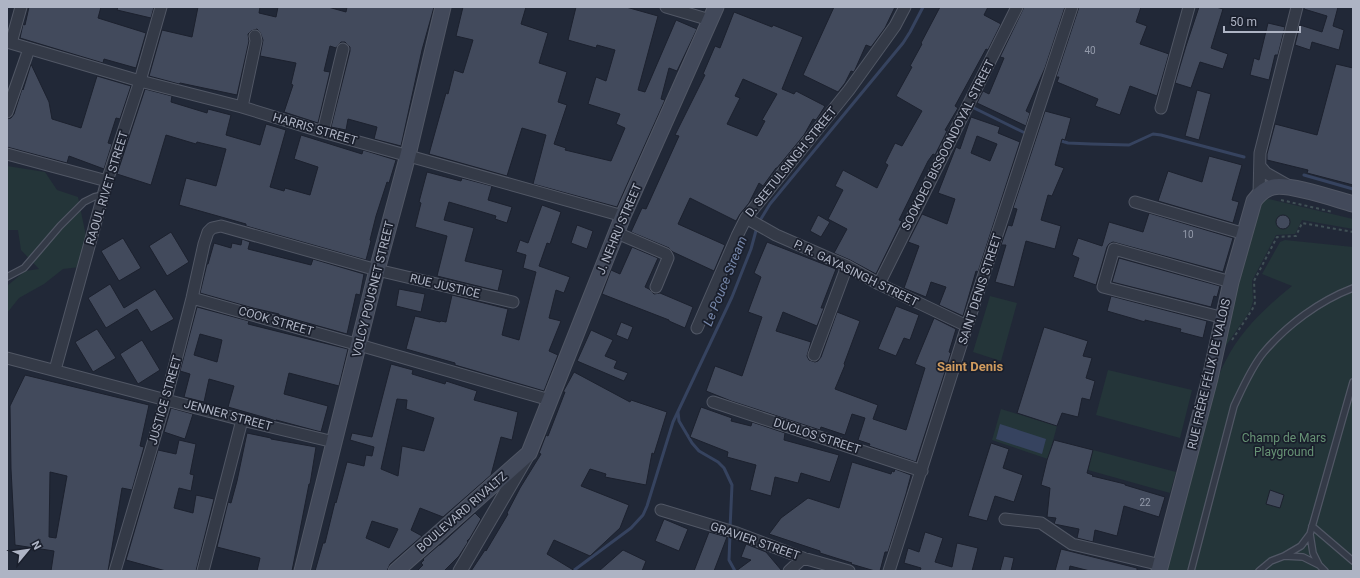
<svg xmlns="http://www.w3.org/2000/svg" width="1360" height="578" viewBox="0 0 1360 578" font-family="Roboto,sans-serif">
  <rect width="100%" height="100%" fill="#212837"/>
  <!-- green -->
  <path fill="#243539" d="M7,166L45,172L57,190L78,197L86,236L80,267L63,269L44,284L19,298L7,313V286L25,271L39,269L21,250L18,230H7Z
    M1269,199L1353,219V229L1302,220L1295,234L1276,235L1252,281L1253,301L1250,311L1225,347L1220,356L1255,210L1264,200Z
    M1285,240L1353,247V571H1166L1216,385C1218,377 1221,369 1225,362C1241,330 1265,308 1292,286L1262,274L1280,242Z
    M990,296L1017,303L1001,361L973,352Z
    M1108,370L1192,390L1180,438L1096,415Z
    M1001,409L1057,426L1048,459L992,440Z
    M1093,450L1176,472L1170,493L1088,470Z"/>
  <!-- water -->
  <path fill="#36435f" d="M1000,424L1046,439L1042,454L996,439Z"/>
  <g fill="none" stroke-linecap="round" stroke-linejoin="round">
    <!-- stream -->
    <path stroke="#36435f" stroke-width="3" d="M972,107L1023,132
      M1058,140L1068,143L1091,144L1129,145L1153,134L1161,135L1244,157
      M1304,175L1353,189
      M759,222L770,204L903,43L910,32L923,7
      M678,412L679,421L692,443L699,451L718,462L724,468L732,485L730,529
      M730,534L729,560L735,571
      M573,571L631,528L643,515L647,506L673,422L732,297L751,249L757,227"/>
  </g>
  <!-- building -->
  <path fill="#424a5c" stroke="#1c212e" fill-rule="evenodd" d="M29,7H101L98,18L146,33L136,68L104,59L103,63L20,38L23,24L25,25Z
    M118,7H154L151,18L117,10Z
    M198,7H260L259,13L276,17L278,7H328L346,12L347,7H434L422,50L401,146L374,139L377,127L348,119L346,130L331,127L350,51V47L345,42H341L336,48L330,46L324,71L330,72L318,123L284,112L293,85L291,84L296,63L260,56L263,40L260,32L257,29L251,31L248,34L249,41L237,95L180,83L179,84L149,76L162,30L192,37Z
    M463,7H526L521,24L548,33L539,63L567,72L558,102L567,105L554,144L566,148L565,150L611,161L625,128L616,124L620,114L588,104L596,77L606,81L615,50L597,45L596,48L568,40L576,7H626L658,16L638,90L645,92L676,20L697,29L677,71L669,68L661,99L665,100L617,207L533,184L546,135L522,128L507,176L429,154L446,93L448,94L454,70L463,73L473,40L456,36Z
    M834,7H895L885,28L871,47L866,45L854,72L851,71L845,83L838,92L803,75Z
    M940,7H988L984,15L1001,24L988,50L986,49L955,106L958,108L945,130L947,131L935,155L933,154L928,161L899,220L902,221L876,274L850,260L834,253L847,229L828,219L843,190L835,186L843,170L877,188L888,165L885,163L895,143L902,146L922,111L896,96L912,67L910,66L922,44L921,43Z
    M1024,7H1065L1045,68L1026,111L1030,113L1026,126L977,103L983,91L989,94L1004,58L1000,57Z
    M1079,7H1141L1136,22L1147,26L1140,44L1169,54L1157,96L1130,86L1120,115L1095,106L1098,99L1057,82L1059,77H1056Z
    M1199,7H1216L1223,9L1211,48L1228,54L1223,69L1200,62L1191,88L1175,83L1186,46Z
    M1304,7H1338L1333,26L1344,30L1339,50L1312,42L1310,50L1295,45L1300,25L1322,32L1327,16L1304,9Z
    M734,12L772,27L773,25L803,37L782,89L794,94L796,91L825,106L820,114L816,120L813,119L804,135L777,168H776L763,186L759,183L749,203L740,214L736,221L690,198L678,224L725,245L714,271L673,252L669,248L631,232L642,208L646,209L679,136L675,135L705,75L703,74L715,46L720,48ZM743,79L777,94L762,120L765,121L757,136L727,124L740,98L735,96Z
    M1268,23L1285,27L1278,55H1275L1269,80L1250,75L1254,58L1259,60Z
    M31,64L49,102L52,119L81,128L97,76L131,86L120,119L116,118L108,143L112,144L104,169L69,156L67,163L7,147V119L11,118L14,114L22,89L23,90Z
    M1336,64L1353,68V185L1307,173L1308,170L1267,160V154L1275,124L1317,135Z
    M145,89L172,96L171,102L207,113L208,109L231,115L226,135L260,145L266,124L286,130L270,187L284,191L285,188L310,195L318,167L294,159L301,135L362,154L363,150L396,160L389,183L387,182L376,216L370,240L371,241L366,260L246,226V224L179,205L186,178L216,186L226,149L197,142L196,144L166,135L151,185L117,174Z
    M1197,90L1211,94L1199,140L1185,136Z
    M1045,111L1071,118L1065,140L1062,139L1055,165L1064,168L1052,196L1048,195L1041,220L1061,226L1055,249L1026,241L1014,287L995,282L1006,245H1001L1008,225L1012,226L1017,209L1013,208Z
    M971,117L1000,127L998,133L1020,142L978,272L976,271L963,316L939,305L946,287L931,282L926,297L904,288L919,246L908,242L922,214L947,224L955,199L938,193L956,147L960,149ZM977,136L997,144L990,161L971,153Z
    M1209,156L1242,165L1232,200L1239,202L1233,223L1158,201L1168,171L1202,182Z
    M427,172L461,181L462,178L492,186L488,200L512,207L507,223L495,219L496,216L449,202L444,220L474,228L465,261L503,270L498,291L437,276L447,236L415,227L421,203L419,202Z
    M542,205L561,212L550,244L547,243L539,266L570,277L564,293L556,290L549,318L561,321L549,351L558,355L544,391L455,365V363L406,349L415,316L440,322L441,321L446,322L452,295L508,309L502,335L519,340L536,272L523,268L526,255L516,252L520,240L528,243Z
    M1149,213L1233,238L1223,272L1113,242L1109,244L1107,247L1096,285L1073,277L1079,258L1072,255L1078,238L1102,246L1109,222L1143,232Z
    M1276 222a7 7 0 1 1 14 0a7 7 0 1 1-14 0Z
    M818,215L830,222L821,237L810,231Z
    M577,225L593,231L587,249L571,243Z
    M171,232L189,262L167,276L149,246Z
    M123,238L141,268L119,281L101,251Z
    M242,239L250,242L248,249L311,265L313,259L364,274L360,295L356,294L347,334L279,315V314L253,308L200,293L207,264H208L214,243L231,248L232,243L241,245Z
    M767,242L836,269L821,308H824L817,326L783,312L776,331L811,342L807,356L809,360L815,362L818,361L821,357L837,312L860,321L844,364L845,365L835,389L878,405L873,419L906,430L925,368L915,364L934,318L956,329L949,352L951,353L916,462L869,446L870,444L858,440L865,418L852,414L845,435L821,427L820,430L731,401L706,391L715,366L742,376L762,317L748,312L761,277L754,273Z
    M632,247L658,258L645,287L649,289L654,294L660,293L693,307L685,328L669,321V320L602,294L611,270L620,274Z
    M1119,258L1220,286L1217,297L1214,296L1211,307L1112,282Z
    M110,284L124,308L155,289L174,319L151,332L137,309L106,328L88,298Z
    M399,289L425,294L421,312L396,306Z
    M1111,296L1207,321L1203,338L1180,332L1181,329L1145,320V322L1107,311Z
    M896,306L919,315L910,340L904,338L896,356L878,349Z
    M197,307L249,321L248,324L348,349L339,386L289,373L284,394L328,406L321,432L276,420V421L270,419L228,407L234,386L209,379L204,402L184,397L190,374L180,371ZM200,334L222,340L217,362L194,355Z
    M621,322L633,327L628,340L616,335Z
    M1044,327L1088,341L1083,356L1092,358L1086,378L1095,381L1090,400L1082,398L1078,417L1062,413L1057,426L1017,413Z
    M97,329L116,358L93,372L75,342Z
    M591,330L613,340L605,356L617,361L614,368L628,373L624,381L577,361Z
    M142,340L160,370L138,384L120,354Z
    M391,364L413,370L412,374L445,384L446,381L477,391L474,400L518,412L512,440L501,437L491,475L443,517L420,508L411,530L422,536L390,564L387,571H315L323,543H325L335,502L336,503L347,462L364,466L366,455L372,456L374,447L350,440L352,433L372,437ZM397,399L407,400L406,409L434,418L424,451L402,446L398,476L381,469ZM372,521L398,529L389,548L366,538Z
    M574,372L630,402L631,400L667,412L654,454L652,453L646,485L605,477L606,474L590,469L581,486L629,505L620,528L590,556L554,540L547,554L575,571H471L485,550L486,551L508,514L507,513L520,488L541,454L539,453L546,435L548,436L565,392H563Z
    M25,375L149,405L140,446L144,447L132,490L122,488L108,571H51L54,551L15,545L11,469L10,406ZM50,472L67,476L56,538L49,537Z
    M701,407L732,418L731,421L751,426L752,422L785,433L784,440L839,455L830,482L801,473L798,483L775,477L771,496L750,490L756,465L727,457L728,452L690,437Z
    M171,408L193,414L185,439L164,432Z
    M247,433L271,438V439L316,447L310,484H309L292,571H257L260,558L217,547L228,502L231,503L237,481Z
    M179,440L196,444L190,474L194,475L191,491L179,488L174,508L193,513L196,495L214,499L196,571H166L126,560L158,450L176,454Z
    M1054,440L1093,450L1087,473L1093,475L1092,476L1125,484V485L1165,497L1159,517L1124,506L1117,536L1095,530L1093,542L1077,538L1079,529L1054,524L1056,518L1047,517L1050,488L1041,485L1047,460Z
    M991,443L1009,449L1003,468L1023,475L1014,502L995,496L987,521L968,516Z
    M852,462L891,474L892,471L894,472L895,469L911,475L906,494L888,552H885L880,571H875L851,564L852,563L820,553V551L769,534L781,518L808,498L839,508Z
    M1270,490L1284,495L1280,508L1266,504Z
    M475,513L481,519L470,538L467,541L468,542L459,556L444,571H417L423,565L421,563L424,560L423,559L439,545H440Z
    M664,519L688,529L679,551L655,541Z
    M709,532L727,537L714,571H694Z
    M925,532L943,538L935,562L952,567L957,543L978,548L972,571H920L921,568L904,563L908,548L919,552Z
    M746,544L766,552L782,571H736L751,560L741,557Z
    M1061,549L1137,568V571H1090L1070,566L1069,571H1055Z
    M623,550L646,561L642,571H599Z
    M1004,556L1014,558L1011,571H1000Z"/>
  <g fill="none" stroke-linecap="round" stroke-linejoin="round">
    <!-- service casing -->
    <g stroke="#515765" stroke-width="8">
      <path id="service" d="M7,277L24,268L60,226L84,202L94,197L103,195
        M1312,526L1353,561
        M1310,534L1313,553L1319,565
        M1284,556L1301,546L1310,534L1353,382
        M1191,571L1234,406C1242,389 1252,366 1264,352C1287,325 1319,301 1353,288
        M1259,571L1271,561L1284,556L1303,557L1319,565L1325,571"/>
    </g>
    <!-- minor casing -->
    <g stroke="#515765" stroke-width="13">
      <path id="minor" d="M666,7L710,20
        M7,42L140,81L242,107L323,132L623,216
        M11,43L21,7
        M242,107L256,41L255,36
        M1161,108L1189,7
        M7,112L29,49
        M323,132L343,49
        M7,154L107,181
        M1260,166L1266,173L1289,186
        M1259,194L1260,153L1297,7
        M1135,202L1245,234
        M746,218L776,235L847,266L879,284L967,326
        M617,233L666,254L668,258L656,287
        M879,284L1017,7
        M192,298L359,345L550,400
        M1224,318L1103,287L1114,249L1231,282
        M697,328L737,236L746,218L849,90L895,26L905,7
        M814,355L847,266
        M7,358L242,420L334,442
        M55,370L107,181L140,81L161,7
        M713,402L922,471
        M661,510L737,533L803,558L849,571
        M1005,519L1041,523L1072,544L1161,565
        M115,571L166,399L192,298L204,244L208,232L212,228L221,226L377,270L513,302
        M203,571L242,420
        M789,571L803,558
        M889,571L967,326L1072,7"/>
    </g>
    <!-- tertiary casing -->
    <g stroke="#515765" stroke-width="15">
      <path id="tertiary" d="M460,571L526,458"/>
    </g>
    <!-- secondary casing -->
    <g stroke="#515765" stroke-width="17">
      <path id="secondary" d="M302,571L377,270L408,155L443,7
        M396,571L529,453L623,216L716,7
        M1159,571L1210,378L1231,282L1254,201C1259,194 1264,189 1273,187C1289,183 1335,199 1353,204"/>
    </g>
    <!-- path -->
    <path stroke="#405055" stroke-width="2" stroke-dasharray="3 3" stroke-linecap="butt" d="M1281,200L1333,212
      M1232,340L1252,310L1255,303L1254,281L1277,237L1296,236L1302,223L1353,232"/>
    <!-- service -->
    <use href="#service" stroke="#343a47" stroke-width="5.5"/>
    <!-- minor -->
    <use href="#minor" stroke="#343a47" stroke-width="11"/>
    <!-- tertiary -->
    <use href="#tertiary" stroke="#343a47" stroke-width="13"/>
    <!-- secondary -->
    <use href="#secondary" stroke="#42495a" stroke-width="15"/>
  </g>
  <g text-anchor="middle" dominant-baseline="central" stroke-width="3.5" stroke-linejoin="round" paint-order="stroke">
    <!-- number labels -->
    <g font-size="10" fill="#939aaa">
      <text x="1090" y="50">40</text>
      <text x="1188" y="234">10</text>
      <text x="1145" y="502">22</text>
    </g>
    <!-- street labels -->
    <g font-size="12" fill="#aeb4c4" stroke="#1a1f2c">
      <text transform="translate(315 129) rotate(16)">HARRIS STREET</text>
      <text transform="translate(948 145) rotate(-63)">SOOKDEO BISSOONDOYAL STREET</text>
      <text transform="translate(791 162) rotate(-51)">D. SEETULSINGH STREET</text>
      <text transform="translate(107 188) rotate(-73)">RAOUL RIVET STREET</text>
      <text transform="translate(619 229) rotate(-67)">J. NEHRU STREET</text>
      <text transform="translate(856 273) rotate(26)">P. R. GAYASINGH STREET</text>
      <text transform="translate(445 286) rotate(13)">RUE JUSTICE</text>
      <text transform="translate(373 289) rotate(-76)">VOLCY POUGNET STREET</text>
      <text transform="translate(980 289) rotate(-72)">SAINT DENIS STREET</text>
      <text transform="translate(276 321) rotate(16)">COOK STREET</text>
      <text transform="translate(1209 374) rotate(-77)">RUE FRÈRE FÉLIX DE VALOIS</text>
      <text transform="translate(165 400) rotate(-74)">JUSTICE STREET</text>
      <text transform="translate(228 415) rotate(15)">JENNER STREET</text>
      <text transform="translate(817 436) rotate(18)">DUCLOS STREET</text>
      <text transform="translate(462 512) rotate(-41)">BOULEVARD RIVALTZ</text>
      <text transform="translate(755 541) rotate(19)">GRAVIER STREET</text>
    </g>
    <!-- park labels -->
    <g font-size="12" fill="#679375" stroke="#1a1f2c">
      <text x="1284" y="438">Champ de Mars<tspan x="1284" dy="14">Playground</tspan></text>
    </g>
    <!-- water labels -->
    <g font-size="13" font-style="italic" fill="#7788ab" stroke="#1a1f2c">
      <text transform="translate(725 281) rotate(-68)">Le Pouce Stream</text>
    </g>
    <!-- neighbourhood labels -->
    <g font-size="13" font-weight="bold" fill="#d09b5e" stroke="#1a1f2c">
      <text x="970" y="366">Saint Denis</text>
    </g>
  </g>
  <!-- border -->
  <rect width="1360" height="578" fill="none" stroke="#aeb4c4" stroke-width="16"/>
  <!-- north arrow -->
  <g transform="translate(28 550) rotate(61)" stroke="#1a1f2c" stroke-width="3" paint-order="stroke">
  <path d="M0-3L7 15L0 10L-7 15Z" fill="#aeb4c4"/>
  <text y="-6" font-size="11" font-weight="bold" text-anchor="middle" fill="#aeb4c4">N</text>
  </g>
  <!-- scale -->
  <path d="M1224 26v6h76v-6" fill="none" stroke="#aeb4c4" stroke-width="2"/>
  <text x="1230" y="26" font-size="12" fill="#aeb4c4" stroke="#1a1f2c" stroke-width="3" paint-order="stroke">50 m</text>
</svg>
